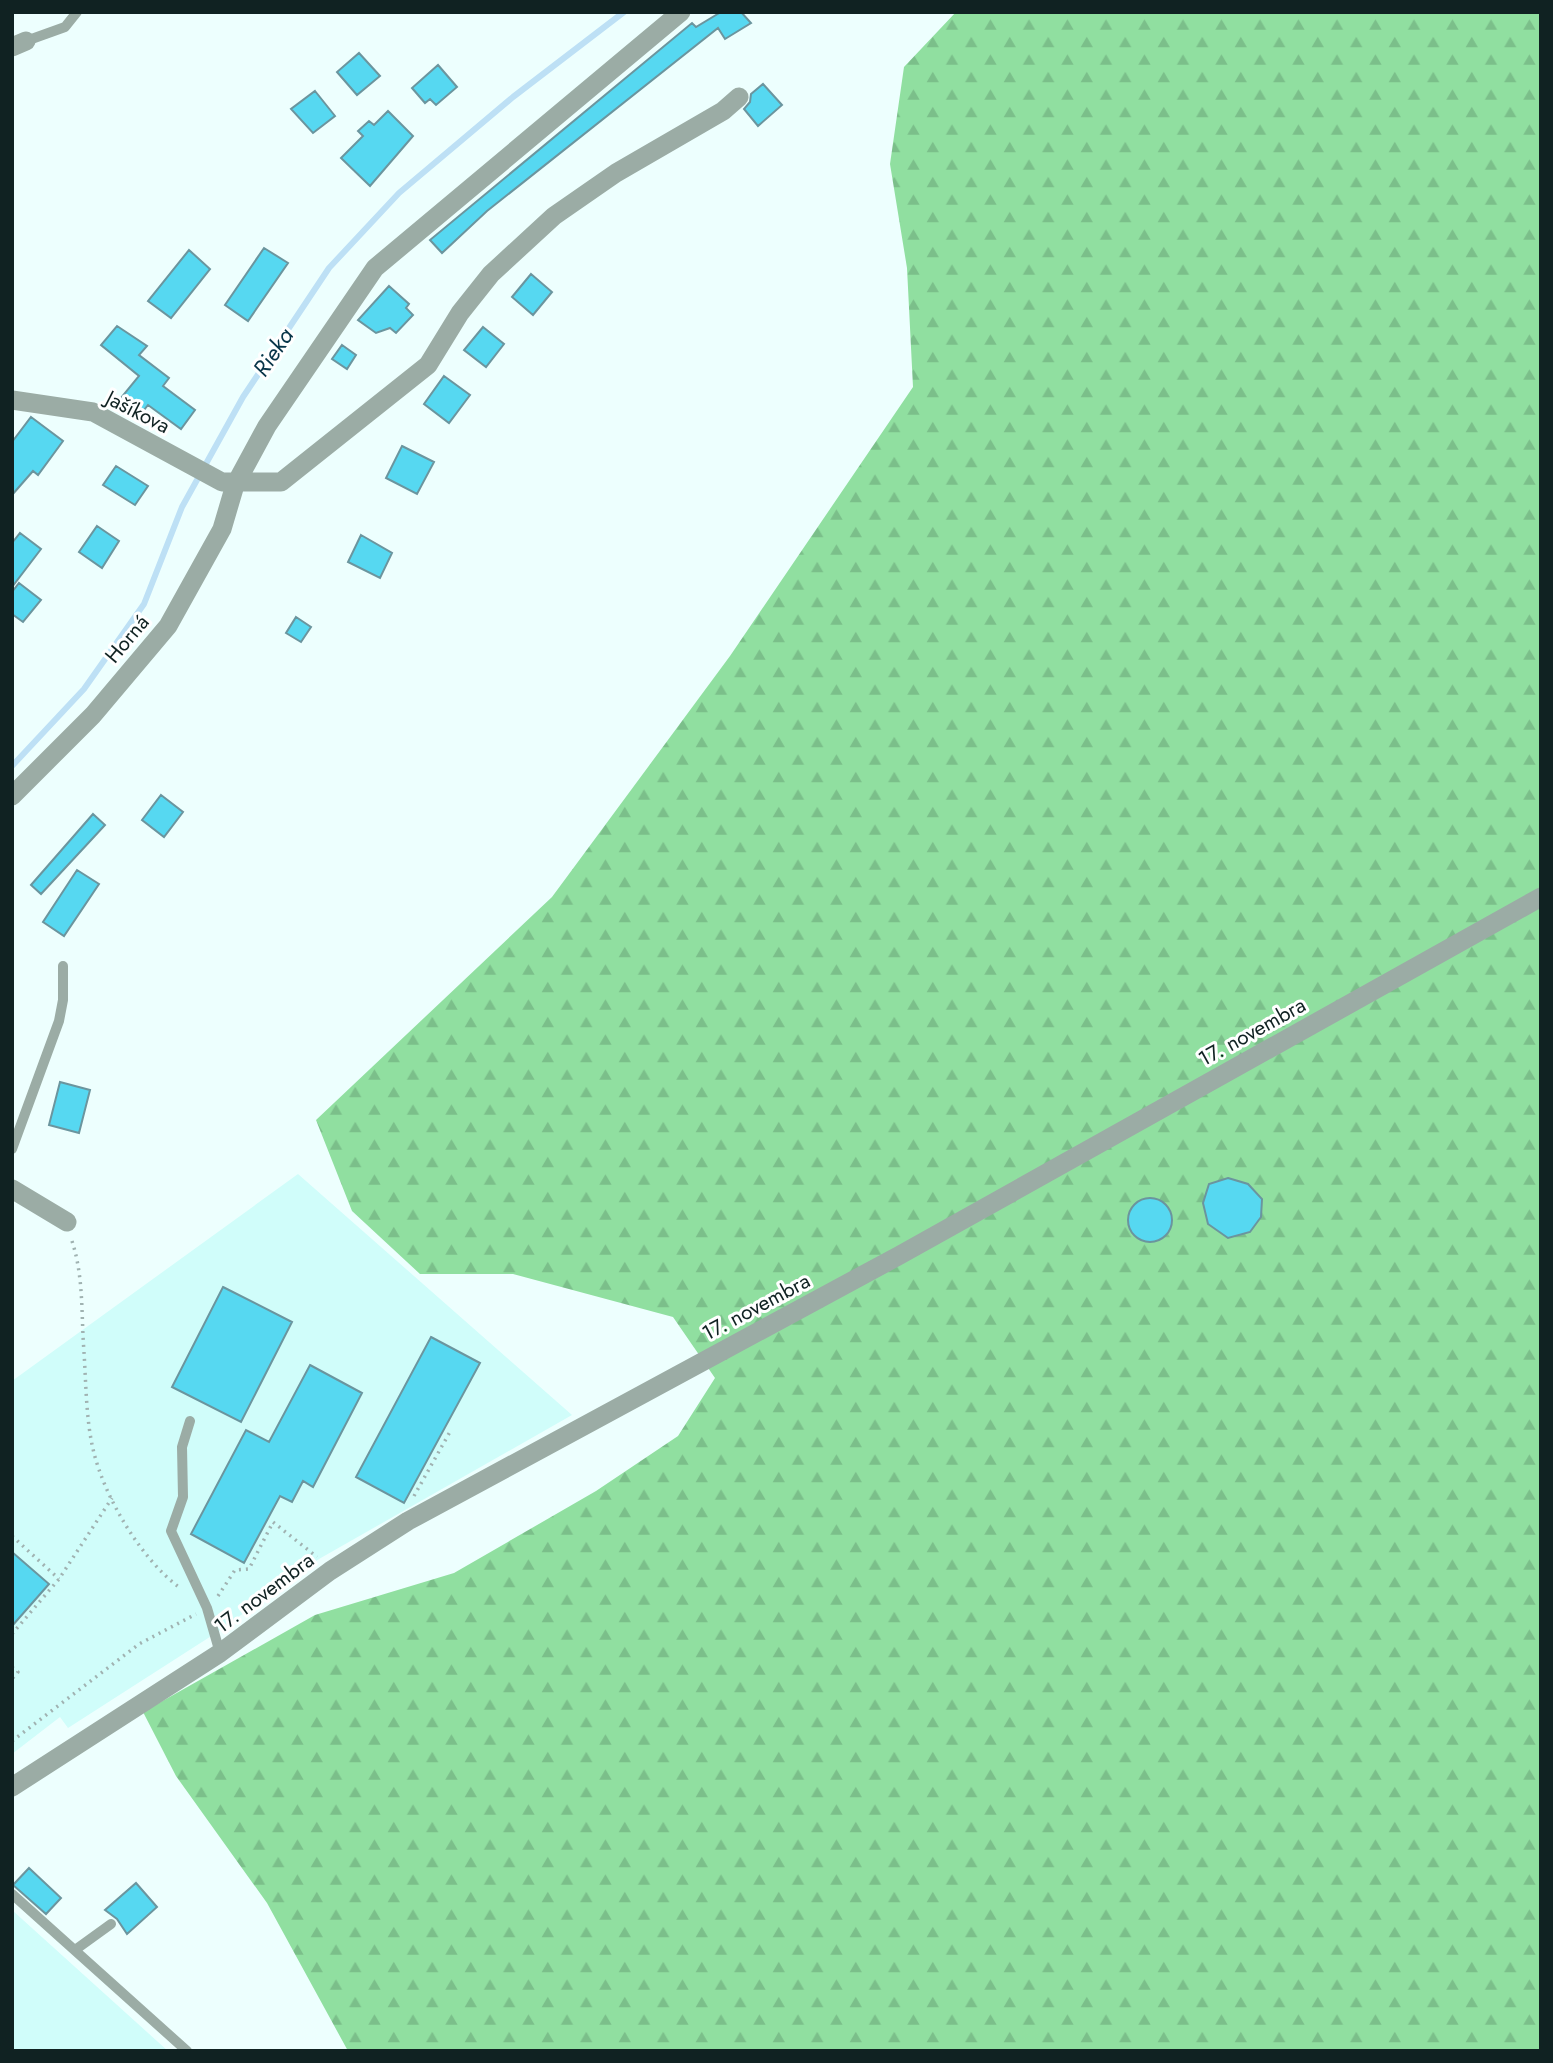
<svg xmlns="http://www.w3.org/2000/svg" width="1553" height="2063" viewBox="0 0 1553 2063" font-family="Jost,sans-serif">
  <defs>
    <pattern id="forest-firs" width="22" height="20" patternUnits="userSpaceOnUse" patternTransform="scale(1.75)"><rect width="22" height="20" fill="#90dfa0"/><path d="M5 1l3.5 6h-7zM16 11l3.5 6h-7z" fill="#7bbf8a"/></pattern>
  </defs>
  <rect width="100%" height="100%" fill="#edfffe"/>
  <!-- built -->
  <path fill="#d0fdfa" d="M298,1174L572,1415L319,1559L216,1633L68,1728L60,1717L12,1754V1381Z
    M12,1910L168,2051H12Z"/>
  <!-- forest -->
  <path fill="url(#forest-firs)" d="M956,12H1541V2051H348L267,1903L176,1776L143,1712L315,1615L454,1573L596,1491L678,1436L715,1378L673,1317L513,1274H420L352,1211L316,1120L552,897L730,656L913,387L907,268L890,164L904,67Z"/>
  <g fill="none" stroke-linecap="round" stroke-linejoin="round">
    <!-- stream -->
    <path stroke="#bde0f5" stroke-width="6" d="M12,766L84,689L144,604L182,507L243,397L329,268L399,193L513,97L624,12"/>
  </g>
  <!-- building -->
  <path fill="#56d8f1" stroke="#6b959e" stroke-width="2" d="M721,12H741L751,23L725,39L718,28L487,211L442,253L430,240L692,23L696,27Z
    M359,53L380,76L357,95L337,72Z
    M438,65L457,87L436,105L430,99L425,103L412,88Z
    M763,84L782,105L758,126L744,109L750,102L751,94Z
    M315,91L335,116L313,133L291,109Z
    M388,111L413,136L370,186L341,158L363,136L358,131L369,121L374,125Z
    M264,248L288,263L248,321L225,305Z
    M189,250L210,269L171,318L148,301Z
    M531,274L552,292L533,315L512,297Z
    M389,286L409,304L406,308L413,315L396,333L390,328L376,333L358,320Z
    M117,326L147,346L139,355L169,378L163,386L195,410L181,429L148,405L140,415L120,399L139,376L101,345Z
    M483,327L504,344L486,367L464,350Z
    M342,345L356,355L347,369L332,359Z
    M444,376L470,395L449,423L424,404Z
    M31,417L63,441L38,475L33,471L12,495V442Z
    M402,446L434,462L417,494L386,478Z
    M116,466L148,486L135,505L103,485Z
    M97,526L119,541L102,568L79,552Z
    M20,533L41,549L12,587V543Z
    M361,535L392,553L380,578L348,562Z
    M19,583L41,600L23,622L12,614V592Z
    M296,617L311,627L301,642L286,633Z
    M161,795L183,812L164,837L142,820Z
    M93,814L105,825L41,894L31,885Z
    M77,870L99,884L64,936L43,922Z
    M60,1082L90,1090L79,1133L49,1125Z
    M1228,1178L1248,1184L1262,1199L1261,1217L1250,1232L1228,1238L1208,1224L1203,1203L1209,1184Z
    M1128 1220a22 22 0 1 1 44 0a22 22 0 1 1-44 0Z
    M223,1287L292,1322L241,1422L172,1387Z
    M431,1337L480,1363L404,1503L356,1477Z
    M310,1365L362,1393L313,1487L303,1481L292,1502L280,1496L244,1563L191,1534L246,1430L269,1442Z
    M12,1552L49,1584L12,1626Z
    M29,1868L61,1898L46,1914L13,1885Z
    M136,1883L157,1907L127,1934L117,1919L105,1910Z"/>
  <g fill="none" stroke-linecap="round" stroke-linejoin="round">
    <!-- path -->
    <path stroke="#a0b2b1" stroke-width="3.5" stroke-dasharray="2 5" stroke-linecap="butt" d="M72,1241C84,1278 81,1314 84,1352C86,1383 86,1419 93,1449C104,1497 141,1559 180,1588
      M414,1496L451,1430
      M12,1536L59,1579
      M218,1596L235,1570L249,1569L273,1522L317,1557
      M12,1634L59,1579L112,1498
      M12,1667L18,1672L12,1679
      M12,1741L139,1644L196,1614"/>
    <!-- service -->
    <path stroke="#9baca5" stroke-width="10" d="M26,41L65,27L77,12
      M12,1149L59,1021L63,1000V966
      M190,1421L182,1447L183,1497L171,1531L207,1608L220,1653
      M12,1894L187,2051
      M75,1950L111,1924"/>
    <!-- minor -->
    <path stroke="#9baca5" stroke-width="19" d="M12,47L26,41
      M12,400L93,412L222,482H281L428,365L460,313L491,274L554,216L616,173L723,111L739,97
      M12,796L93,715L168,626L222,529L235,485L267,426L375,268L681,12
      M12,1189L67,1222
      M12,1787L220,1653L330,1571L408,1521L900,1255L1541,897"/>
  </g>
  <g text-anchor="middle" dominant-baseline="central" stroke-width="6" stroke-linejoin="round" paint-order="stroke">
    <!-- street labels -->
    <g font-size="21" fill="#102222" stroke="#fff">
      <text transform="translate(138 412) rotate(27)">Jašíkova</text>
      <text transform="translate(127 639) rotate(-50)">Horná</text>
      <text transform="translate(1252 1032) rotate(-29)">17. novembra</text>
      <text transform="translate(756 1307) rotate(-28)">17. novembra</text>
      <text transform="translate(264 1593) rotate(-37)">17. novembra</text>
    </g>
    <!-- water labels -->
    <g font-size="23" font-style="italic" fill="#083549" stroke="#fff">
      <text transform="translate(273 352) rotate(-56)">Rieka</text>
    </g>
  </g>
  <!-- border -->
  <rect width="1553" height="2063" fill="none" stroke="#102222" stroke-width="28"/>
</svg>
